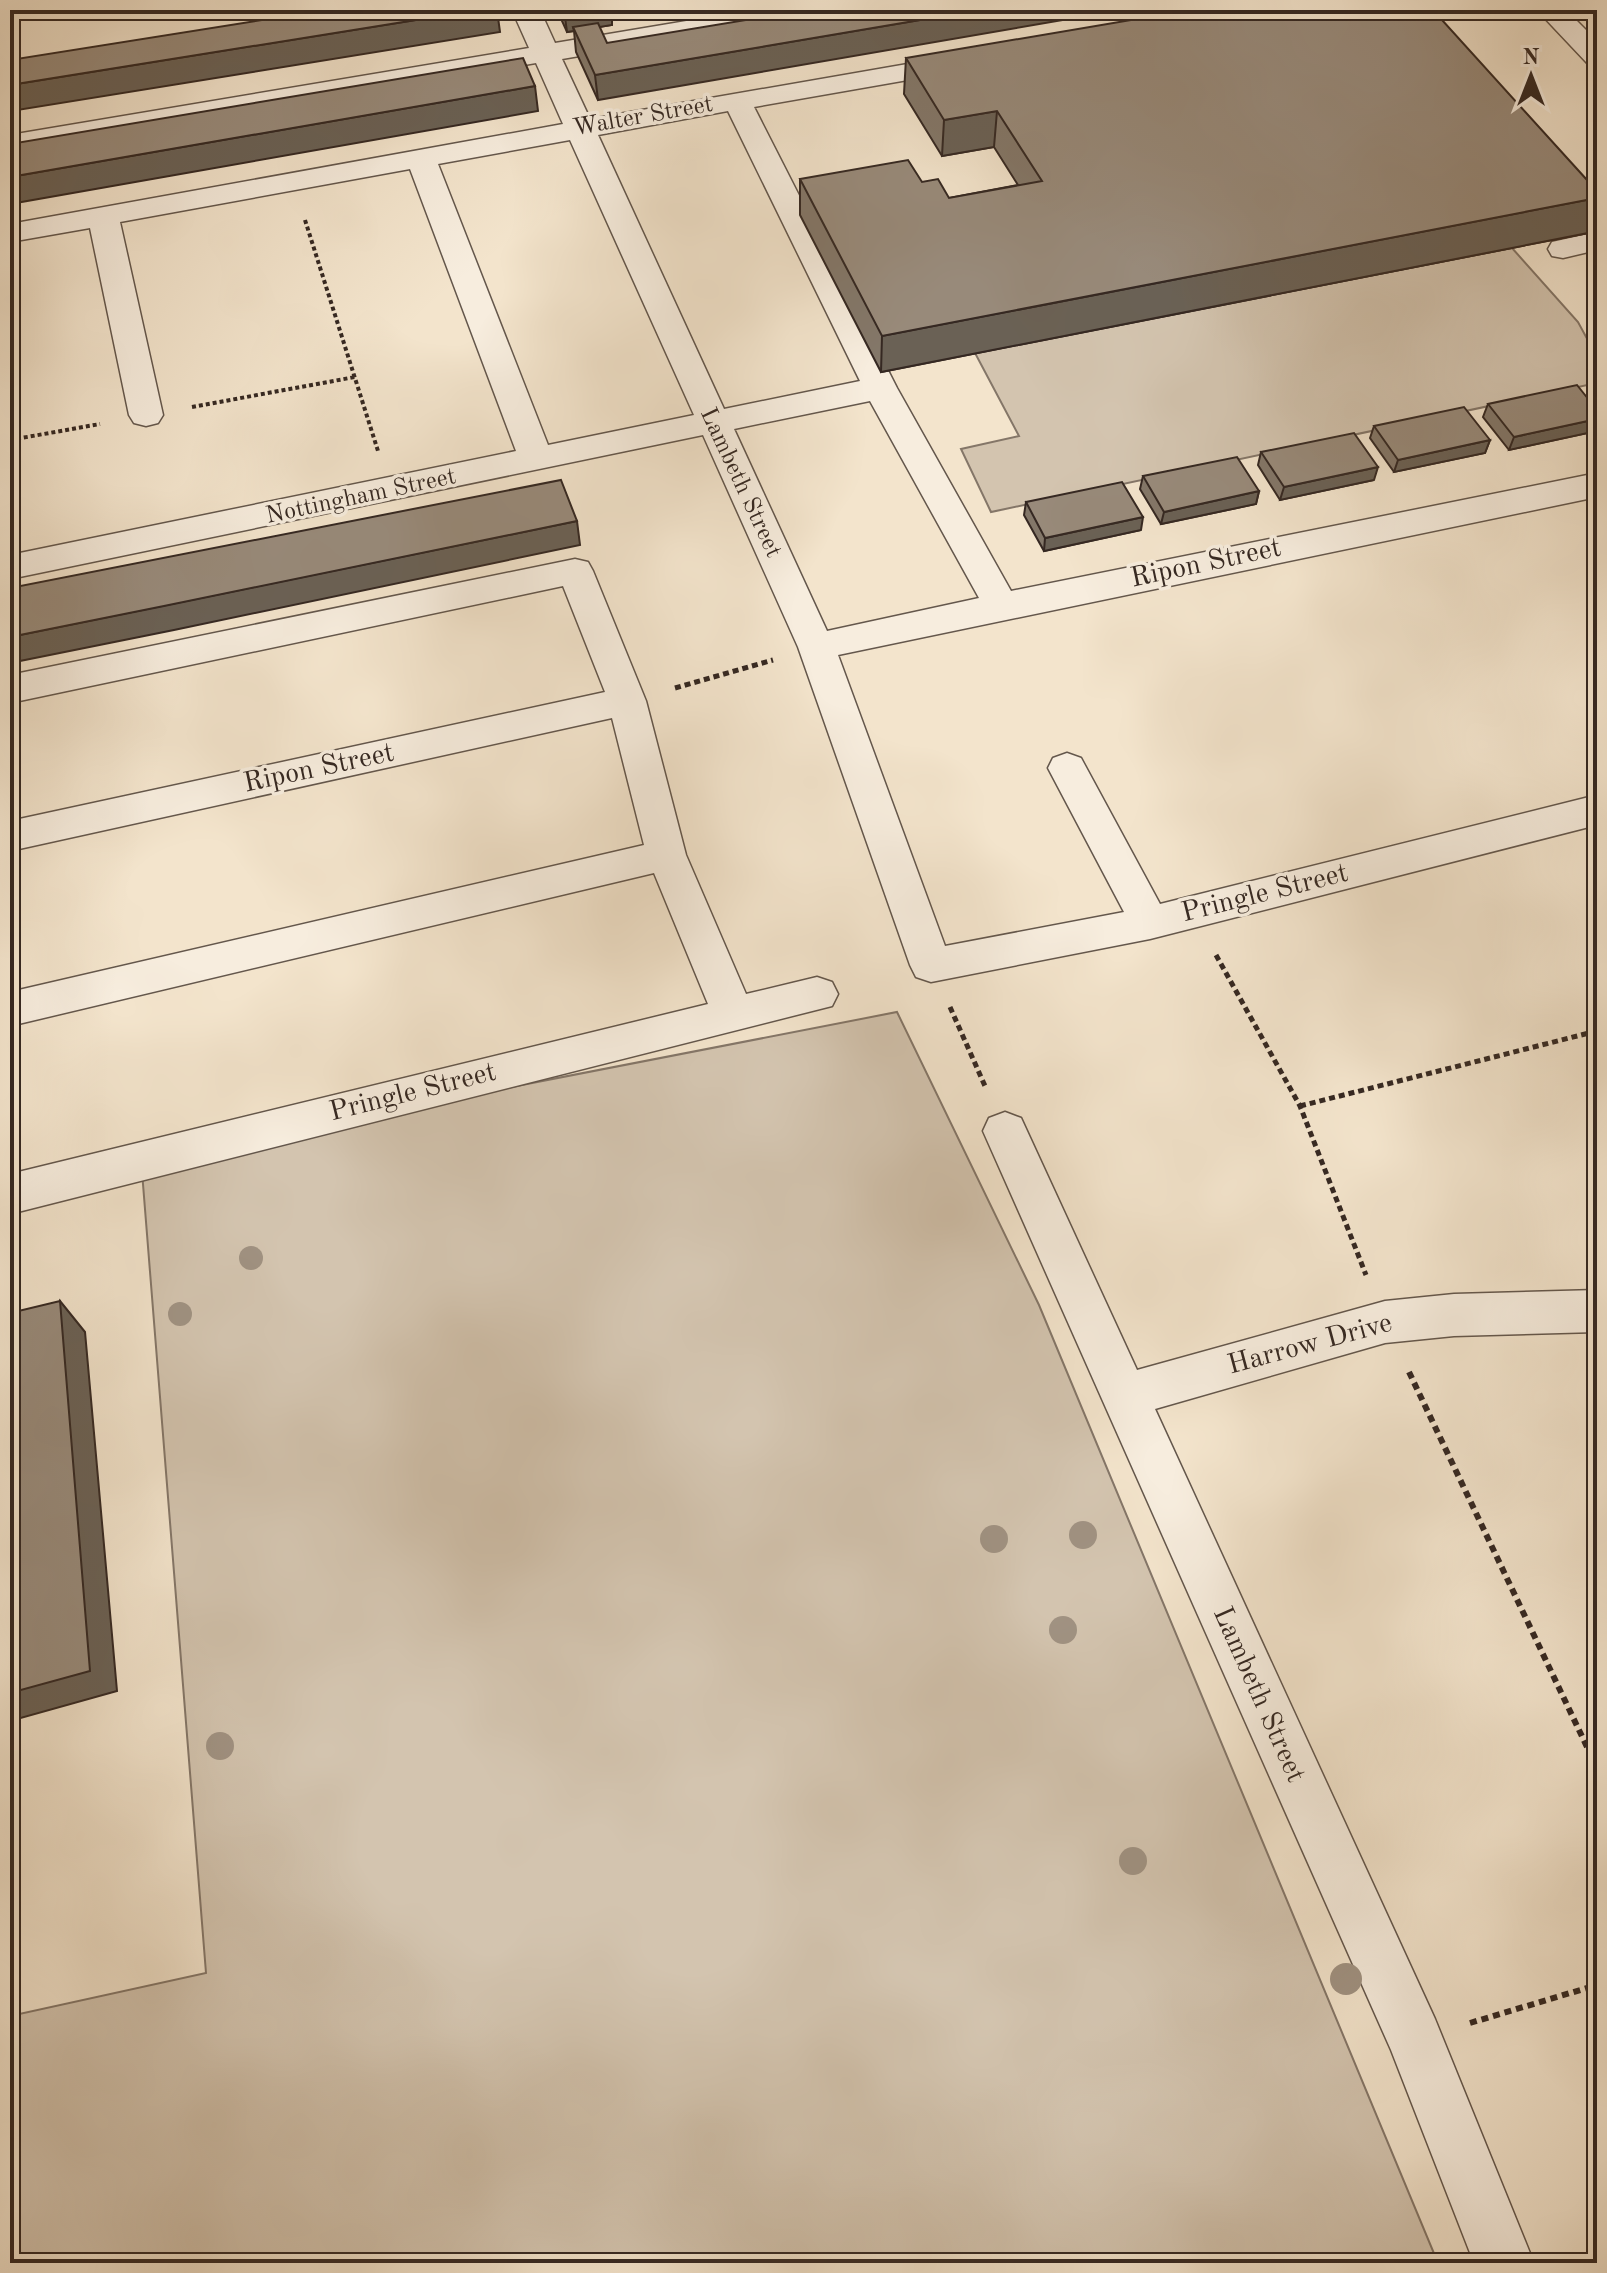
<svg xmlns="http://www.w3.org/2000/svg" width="1607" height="2273" viewBox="0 0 1607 2273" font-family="'Old Standard TT',serif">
  <rect width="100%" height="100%" fill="#f3e4cc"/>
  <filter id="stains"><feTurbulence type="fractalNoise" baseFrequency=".0025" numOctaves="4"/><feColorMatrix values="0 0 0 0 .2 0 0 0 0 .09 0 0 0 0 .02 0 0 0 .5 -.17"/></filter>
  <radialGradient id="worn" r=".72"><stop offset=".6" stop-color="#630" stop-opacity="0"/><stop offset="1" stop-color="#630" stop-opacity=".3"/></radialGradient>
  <!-- green -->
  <path fill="#d3c4af" stroke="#847668" stroke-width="2" d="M1512,248L1578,322L1597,357V383L991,512L961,449L1019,436L975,353Z
    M897,1012L1039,1305L1438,2263H10V2016L206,1973L141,1159Z"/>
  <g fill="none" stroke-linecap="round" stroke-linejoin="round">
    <!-- minor casing -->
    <g stroke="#64574c" stroke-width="3">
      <path id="minor" d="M512,10H540L555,43L752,10H815L811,16L801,18L562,59L590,119L965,54L975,56L979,62L975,68L965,70L754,107L897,388L1011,591L1597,473V497L838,655L945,946L1124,912L1048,768L1053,758L1067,753L1081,758L1160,904L1597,795V825L1150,939L931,982L916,977L910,965L798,647L703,435L10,579V555L516,451L410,169L120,222L163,415L158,423L146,426L134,423L129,415L90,228L10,242V224L563,124L536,63L10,153V135L529,48ZM728,111L860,381L724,409L598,135ZM570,140L694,415L548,445L438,164ZM870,401L979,598L827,631L734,429Z
        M1537,10H1566L1597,41V65L1587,63Z
        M1597,232V250L1563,258L1552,256L1548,249L1552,242Z
        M575,559L588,562L593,571L646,701L686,855L746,994L817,977L832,982L838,994L832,1006L10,1214V1174L708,1004L654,873L10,1026V992L644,845L612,718L10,851V821L605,692L563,586L10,703V675Z
        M1005,1112L1021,1118L1137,1370L1385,1301L1454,1294L1597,1290V1332L1454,1336L1385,1343L1155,1409L1435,2019L1534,2263H1474L1391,2050L983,1131L989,1118Z"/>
    </g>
    <!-- path-far2 -->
    <path stroke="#352822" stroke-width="4" stroke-dasharray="4 3" stroke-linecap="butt" d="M305,220L378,451
      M192,407L355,377
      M10,440L100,424"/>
    <!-- path-far1 -->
    <path stroke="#352822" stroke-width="5" stroke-dasharray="6 4" stroke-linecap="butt" d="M675,688L773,660
      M1216,955L1300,1106L1366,1275
      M950,1007L985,1086
      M1300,1106L1597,1031"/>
    <!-- path -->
    <path stroke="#352822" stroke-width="6" stroke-dasharray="7 5" stroke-linecap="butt" d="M1409,1372L1597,1768
      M1470,2023L1597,1985"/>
    <!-- minor -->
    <use href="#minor" fill="#f7edde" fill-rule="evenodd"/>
  </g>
  <!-- trees -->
  <g fill="#a09282">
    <circle cx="251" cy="1258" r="12"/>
    <circle cx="180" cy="1314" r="12"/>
    <circle cx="1083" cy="1535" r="14"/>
    <circle cx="994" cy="1539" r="14"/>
    <circle cx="1063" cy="1630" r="14"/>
    <circle cx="220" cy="1746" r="14"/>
    <circle cx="1133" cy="1861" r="14"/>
    <circle cx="1346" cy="1979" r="16"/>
  </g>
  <!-- wall -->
  <path fill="#837769" stroke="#352822" stroke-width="2" d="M557,10H645L612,16V25L599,27L598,100L576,52L574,31L567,32Z
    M906,58L1588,233L881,372L800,215V179L922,182L949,198L1018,185L994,147L942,156L904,94Z
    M1488,404L1597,410V431L1509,450L1483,417Z
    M1374,426L1490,440L1485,453L1394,472L1370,438Z
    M1261,452L1374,480L1280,500L1258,465Z
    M1143,476L1259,491L1256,504L1161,524L1140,489Z
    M1026,502L1141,530L1044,551L1024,515Z"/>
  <!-- shaded-wall -->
  <path fill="#6a6155" stroke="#352822" stroke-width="2" d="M478,10H497L500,32L17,110L19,125L10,127V85Z
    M564,10H645L612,16V25L575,31L573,27L574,31L567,32Z
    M979,10H1121L598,100L595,75Z
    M535,86L538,111L10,204V177Z
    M997,111L994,147L942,156L944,120Z
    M1597,198V210L1588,233L881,372L882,336Z
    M1597,419V431L1509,450L1514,437Z
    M1490,440L1485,453L1394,472L1398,460Z
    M1378,467L1374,480L1280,500L1284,487Z
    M1259,491L1256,504L1161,524L1164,512Z
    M1143,517L1141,530L1044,551L1045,538Z
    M577,521L580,545L174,630L10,663V637Z
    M60,1301L85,1332L117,1691L10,1721V1693Z"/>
  <!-- building -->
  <path fill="#988a7a" stroke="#352822" stroke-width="2" d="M325,10H478L10,85V60Z
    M806,10H979L595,75L573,27L598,23L607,43Z
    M1190,10H1433L1597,191V198L882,336L800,179L908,160L922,182L938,179L949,198L1042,181L997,111L944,120L906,58Z
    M523,58L535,86L10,177V144Z
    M1577,385L1597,410V419L1514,437L1488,404Z
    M1464,407L1490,440L1398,460L1374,426Z
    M1354,433L1378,467L1284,487L1261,452Z
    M1237,457L1259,491L1164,512L1143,476Z
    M561,480L577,521L164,606L10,637V588Z
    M1122,482L1143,517L1045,538L1026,502Z
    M60,1301L90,1671L10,1693V1313Z"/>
  <g text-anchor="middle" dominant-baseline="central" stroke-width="7" stroke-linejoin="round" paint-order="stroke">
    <!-- far-street labels -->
    <g font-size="24" fill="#352822" stroke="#f7edde">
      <text transform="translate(643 117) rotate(-10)">Walter Street</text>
      <text transform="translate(740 483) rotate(65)">Lambeth Street</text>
      <text transform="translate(361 497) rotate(-12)">Nottingham Street</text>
    </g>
    <!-- street labels -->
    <g font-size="28" fill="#352822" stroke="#f7edde">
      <text transform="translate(1206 564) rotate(-12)">Ripon Street</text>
      <text transform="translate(319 769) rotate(-12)">Ripon Street</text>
      <text transform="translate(1265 894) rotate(-14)">Pringle Street</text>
      <text transform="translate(413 1093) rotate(-14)">Pringle Street</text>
      <text transform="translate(1310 1345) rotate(-15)">Harrow Drive</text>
      <text transform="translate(1258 1695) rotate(66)">Lambeth Street</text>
    </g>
  </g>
  <!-- margin -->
  <rect width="1607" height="2273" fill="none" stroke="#f3e4cc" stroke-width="40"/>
  <rect x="12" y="12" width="1583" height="2249" fill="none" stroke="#352822" stroke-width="4"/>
  <rect x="20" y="20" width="1567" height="2233" fill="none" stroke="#352822" stroke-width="2"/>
  <!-- north arrow -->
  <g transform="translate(1531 76)" stroke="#f7edde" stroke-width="6" paint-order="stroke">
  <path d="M0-6L14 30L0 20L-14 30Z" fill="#352822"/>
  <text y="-12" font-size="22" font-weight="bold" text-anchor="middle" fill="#352822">N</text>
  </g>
  <rect width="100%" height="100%" filter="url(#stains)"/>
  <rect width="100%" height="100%" fill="url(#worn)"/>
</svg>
